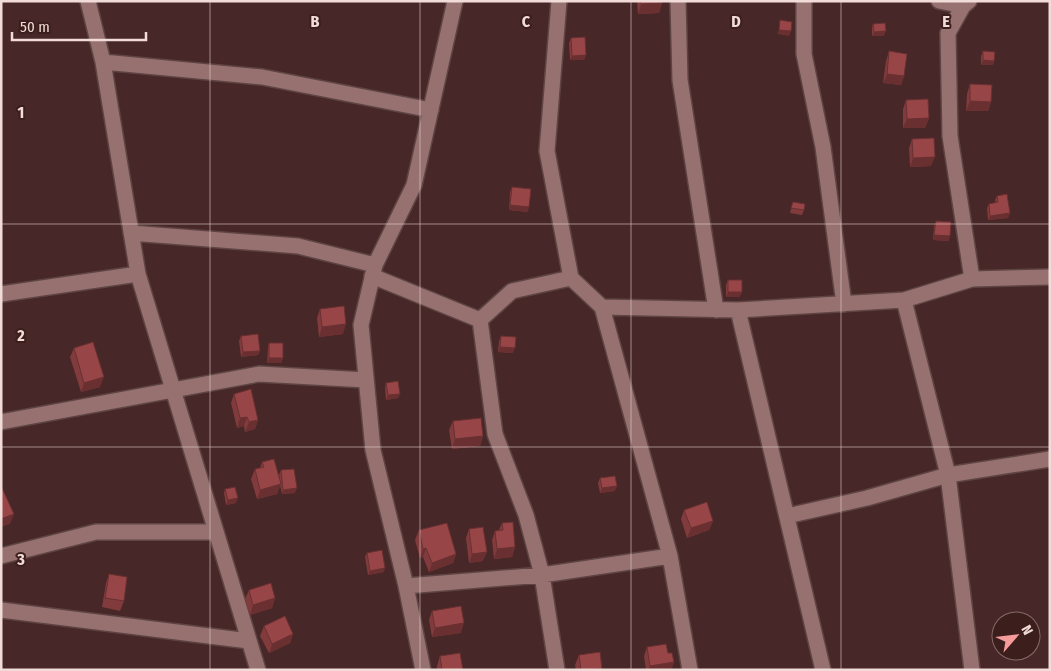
<svg xmlns="http://www.w3.org/2000/svg" width="1051" height="671" viewBox="0 0 1051 671" font-family="'Fira Sans Condensed',sans-serif">
  <rect width="100%" height="100%" fill="#472727"/>
  <g fill="none" stroke-linecap="round" stroke-linejoin="round">
    <!-- minor casing -->
    <g stroke="#5f4444" stroke-width="18">
      <path id="minor" d="M88,1L103,62L138,274L258,670
        M559,1L547,151L571,278L602,307L670,556L690,670
        M678,1L680,80L716,310
        M804,1V54L823,147L844,304
        M939,1L963,6
        M969,1L963,6L948,33L950,136L972,279
        M103,62L262,77L431,110
        M131,233L298,246L375,265
        M372,276L480,320L495,434L526,515L542,575L557,670
        M1,294L138,274
        M904,300L948,475L972,670
        M602,307L738,310L904,300L972,279L1050,277
        M738,310L823,670
        M480,320L512,291L571,278
        M1,422L259,374L366,380
        M787,516L867,498L948,475L1050,459
        M1,556L96,532H215
        M406,586L542,575L670,556
        M1,610L249,641
        M423,670L406,586L373,450L361,325L375,265L414,185L455,1"/>
    </g>
    <!-- minor -->
    <use href="#minor" stroke="#967170" stroke-width="15"/>
  </g>
  <!-- wall -->
  <path fill="#823b3c" d="M637,1H662V3L659,13L638,14Z
    M873,24L884,36H872V28Z
    M571,38L586,55L584,60H570L569,43Z
    M889,51L904,76L901,85L883,83L886,61Z
    M983,51L994,61L993,65H981V56Z
    M970,84L991,102L988,111H966L967,94Z
    M906,100L929,118L925,128H903V109Z
    M912,139L931,166L910,167L909,148Z
    M512,187L528,212L509,210L510,192Z
    M997,196L1010,213L1008,218L988,220L987,208L989,204L996,203L995,200Z
    M793,202L804,210L802,215L790,213Z
    M936,221L949,241L933,240L934,226Z
    M728,280L740,297H726V285Z
    M320,309L343,334L319,337L317,318Z
    M241,336L260,351L258,355L241,357L239,341Z
    M501,336L513,353L498,352L499,341Z
    M269,343L283,358L281,363H267L268,347Z
    M74,348L100,387L81,392L70,357Z
    M386,383L398,398L386,400L385,388Z
    M234,394L258,420L255,429L245,432L244,426L237,428L231,403Z
    M453,421L483,436L480,446L452,449L449,430Z
    M262,462L280,480L279,475L281,470L295,493L282,494L280,485L277,494L257,499L251,479L255,469L260,468Z
    M600,478L615,491L600,493L598,483Z
    M225,489L236,503L226,505L224,493Z
    M684,510L713,521L709,530L687,538L681,519Z
    M502,523L515,547L512,557L494,559L492,540L495,531L499,530Z
    M469,529L483,561L469,563L466,538Z
    M419,530L456,554L453,563L429,572L423,557L420,558L415,540Z
    M367,553L384,572L368,575L365,557Z
    M109,574L124,601L120,611L102,607L106,583Z
    M249,590L275,598L272,608L250,615L245,599Z
    M432,611L461,633L432,637L429,620Z
    M264,626L293,634L290,643L269,653L260,636Z
    M647,647L668,653L674,662L671,670H646L644,656Z
    M579,655L602,670H576L575,665Z
    M440,656L463,670H437V666Z"/>
  <!-- shaded-wall -->
  <path fill="#6a3031" d="M662,3L659,13L638,14L641,4Z
    M779,30L791,31L789,36L777,34Z
    M886,31L884,36H872L874,32Z
    M586,55L584,60H570L572,56Z
    M983,60L994,61L993,65H981Z
    M887,74L904,76L901,85L883,83Z
    M970,101L991,102L988,111H966Z
    M929,118L925,128H903L907,119Z
    M935,157L931,166L910,167L913,158Z
    M510,205L529,207L528,212L509,210Z
    M1010,213L1008,218L988,220L990,216Z
    M934,235L950,236L949,241L933,240Z
    M728,292H742L740,297H726Z
    M346,324L343,334L319,337L322,327Z
    M500,347L515,348L513,353L498,352Z
    M260,351L258,355L241,357L243,352Z
    M269,358H283L281,363H267Z
    M104,377L100,387L81,392L84,383Z
    M400,394L398,398L386,400L388,395Z
    M247,417L244,426L237,428L240,418Z
    M258,420L255,429L245,432L249,422Z
    M483,436L480,446L452,449L455,439Z
    M281,484L277,494L257,499L260,490Z
    M617,486L615,491L600,493L602,488Z
    M297,488L295,493L282,494L283,490Z
    M238,498L236,503L226,505L228,500Z
    M14,514L10,524L1,527V519Z
    M713,521L709,530L687,538L691,528Z
    M515,547L512,557L494,559L497,549Z
    M426,548L423,557L420,558L423,549Z
    M487,552L483,561L469,563L472,554Z
    M456,554L453,563L429,572L432,563Z
    M385,568L384,572L368,575L370,571Z
    M275,598L272,608L250,615L253,605Z
    M464,623L461,633L432,637L435,628Z
    M293,634L290,643L269,653L272,644Z
    M674,662L671,670H648L650,666Z"/>
  <!-- building -->
  <path fill="#974546" stroke="#6a3031" d="M641,1H662V3L641,4Z
    M780,20L792,22L791,31L779,30Z
    M885,23L886,31L874,32L873,24Z
    M585,37L586,55L572,56L571,38Z
    M889,51L907,54L904,76L887,74Z
    M983,51L995,52L994,61L983,60Z
    M970,84L992,85L991,102L970,101Z
    M928,99L929,118L907,119L906,100Z
    M934,138L935,157L913,158L912,139Z
    M512,187L531,189L529,207L510,205Z
    M1007,194L1010,213L990,216L989,204L998,202L997,196Z
    M793,202L805,204L804,210L791,208Z
    M936,221L951,222L950,236L934,235Z
    M728,280H742V292H728Z
    M344,306L346,324L322,327L320,309Z
    M258,334L260,351L243,352L241,336Z
    M501,336L516,337L515,348L500,347Z
    M93,342L104,377L84,383L74,348Z
    M269,343H283V358H269Z
    M398,381L400,394L388,395L386,383Z
    M251,389L258,420L249,422L247,417L240,418L234,394Z
    M481,418L483,436L455,439L453,421Z
    M274,459L281,484L260,490L255,469L264,467L262,462Z
    M294,469L297,488L283,490L281,470Z
    M615,476L617,486L602,488L600,478Z
    M235,487L238,498L228,500L225,489Z
    M1,488H2L14,514L1,519Z
    M707,502L713,521L691,528L684,510Z
    M513,522L515,547L497,549L495,531L503,530L502,523Z
    M447,523L456,554L432,563L426,548L423,549L419,530Z
    M483,527L487,552L472,554L469,529Z
    M382,550L385,568L370,571L367,553Z
    M109,574L127,577L124,601L105,598Z
    M271,583L275,598L253,605L249,590Z
    M461,606L464,623L435,628L432,611Z
    M285,616L293,634L272,644L264,626Z
    M666,644L668,653H672L674,662L650,666L647,647Z
    M600,652L602,669L581,670L579,655Z
    M460,653L463,670H442L440,656Z"/>
  <!-- grid -->
  <path fill="none" stroke="#f1dcda" stroke-width="1" stroke-opacity="0.55" d="M210,1V670M420,1V670M631,1V670M841,1V670M1,224H1050M1,447H1050"/>
  <g font-size="16" text-anchor="middle" font-weight="bold" fill="#f1dcda" stroke="#3c1e1d" stroke-width="4" stroke-linejoin="round" paint-order="stroke">
    <text x="315" y="27">B</text>
    <text x="526" y="27">C</text>
    <text x="736" y="27">D</text>
    <text x="946" y="27">E</text>
    <text x="21" y="118">1</text>
    <text x="21" y="341">2</text>
    <text x="21" y="565">3</text>
  </g>
  <!-- border -->
  <rect width="1051" height="671" fill="none" stroke="#f1dcda" stroke-width="5"/>
  <!-- north arrow -->
  <g transform="translate(1016 636) rotate(62)"><circle r="24" fill="#3c1e1d" stroke="#846a69"/>
  <path d="M0-4L9 19L0 12L-9 19Z" fill="#f59b99"/>
  <text y="-8" font-size="14" font-weight="bold" text-anchor="middle" fill="#f1dcda">N</text>
  </g>
  <!-- scale -->
  <path d="M12 32v8h134v-8" fill="none" stroke="#f1dcda" stroke-width="2.5"/>
  <text x="20" y="32" font-size="15" fill="#f1dcda" stroke="#3c1e1d" stroke-width="4" paint-order="stroke">50 m</text>
</svg>
